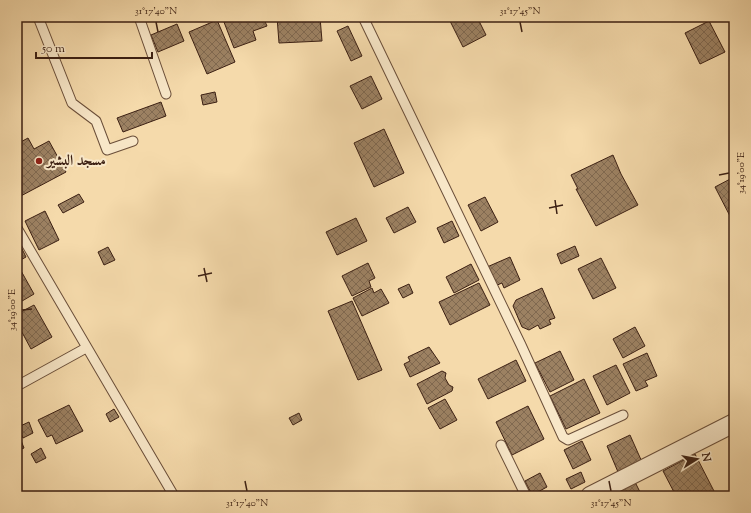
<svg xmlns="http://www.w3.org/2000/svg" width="751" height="513" viewBox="0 0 751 513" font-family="'Sorts Mill Goudy',Amiri,serif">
  <defs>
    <pattern id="building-cross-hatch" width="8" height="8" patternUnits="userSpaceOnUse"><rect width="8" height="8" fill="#9c8162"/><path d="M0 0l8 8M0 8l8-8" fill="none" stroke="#806950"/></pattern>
  </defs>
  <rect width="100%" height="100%" fill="#f5daab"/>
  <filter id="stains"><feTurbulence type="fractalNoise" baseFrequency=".005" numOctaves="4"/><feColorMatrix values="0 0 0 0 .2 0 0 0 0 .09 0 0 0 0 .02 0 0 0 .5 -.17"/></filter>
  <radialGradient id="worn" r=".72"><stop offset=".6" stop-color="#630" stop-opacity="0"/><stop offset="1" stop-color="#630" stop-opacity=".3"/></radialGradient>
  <!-- building -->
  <path fill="url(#building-cross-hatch)" stroke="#3c2013" d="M222,17H263L267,26L253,31L256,40L234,48Z
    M277,17H320L322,41L279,43Z
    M448,17H477L486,35L463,47Z
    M217,20L235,62L207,74L189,32Z
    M709,21L725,52L700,64L685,33Z
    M177,24L184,41L158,52L151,35Z
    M348,26L362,56L351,61L337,31Z
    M371,76L382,99L362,109L350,86Z
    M215,92L217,102L203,105L201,95Z
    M161,102L166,116L123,132L117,118Z
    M384,129L404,173L374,187L354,143Z
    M28,138L34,149L49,141L66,172L17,198V144Z
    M613,155L621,174L638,205L596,226L576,189H578L571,175Z
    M734,177V217L731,218L715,187Z
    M79,194L84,202L63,213L58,205Z
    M485,197L498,222L481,231L468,205Z
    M408,207L416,222L394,233L386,218Z
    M45,211L59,240L39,250L25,221Z
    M356,218L367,241L337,255L326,232Z
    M452,221L459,236L444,243L437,228Z
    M17,239L26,257L17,262Z
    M575,246L579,256L561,264L557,254Z
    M108,247L115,260L104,265L98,252Z
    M510,257L520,280L504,288L502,283L495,286L487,267Z
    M601,258L616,288L593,299L578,269Z
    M368,263L375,278L369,281L371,287L352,296L342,276Z
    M471,264L479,280L454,293L446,277Z
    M20,269L34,294L17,304V270Z
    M479,283L490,305L450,325L439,302Z
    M409,284L413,293L403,298L398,289Z
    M372,288L374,293L381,289L389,303L362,316L353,298Z
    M542,288L555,318L549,320L551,324L540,329L538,325L529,330L522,327L513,306L516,300Z
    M352,301L382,370L358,380L328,311Z
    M34,305L52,337L31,349L17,323V314Z
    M635,327L645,346L623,358L613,339Z
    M429,347L440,363L410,377L404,364L410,361L408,357Z
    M560,351L574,380L550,392L535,363Z
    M647,353L657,376L645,381L648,386L636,391L623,364Z
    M516,360L526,381L488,399L478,379Z
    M616,365L630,393L607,405L593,376Z
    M442,371L446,373L445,378L449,385L453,387L452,391L427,404L417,384Z
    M584,379L600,413L566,429L550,396Z
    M445,399L457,420L440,429L428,408Z
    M69,405L83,431L56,444L52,435L47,437L38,420Z
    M528,406L544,439L512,455L496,422Z
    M114,409L119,417L110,422L106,414Z
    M299,413L302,420L293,425L289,418Z
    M29,422L33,433L23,438L18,427Z
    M630,435L642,462L618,472L607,446Z
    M20,438L24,448L17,451V440Z
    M582,441L591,460L573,469L564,450Z
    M41,448L46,458L36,463L31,454Z
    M695,454L715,493L709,496H676L663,471Z
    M581,472L585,482L571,489L566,479Z
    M540,473L547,487L532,495L525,481Z
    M635,482L641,494L644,492L646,496H611Z"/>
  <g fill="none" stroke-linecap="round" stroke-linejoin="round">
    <!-- lane casing -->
    <g stroke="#6a4e39" stroke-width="11">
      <path id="lane" d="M38,17L72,103L96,121L107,150L133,141
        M139,17L166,94
        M363,17L521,345L563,437L568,440L623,415
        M17,228L174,496
        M17,386L86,348
        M501,445L526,496"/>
    </g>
    <!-- street casing -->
    <g stroke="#6a4e39" stroke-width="20">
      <path id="street" d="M590,496L734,423"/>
    </g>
    <!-- lane -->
    <use href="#lane" stroke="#f8e7c8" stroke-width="9"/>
    <!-- street -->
    <use href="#street" stroke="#f8e7c8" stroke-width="18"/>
  </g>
  <!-- ticks -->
  <path fill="none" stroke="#3c2013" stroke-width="1.5" d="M156,22L158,32M520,22L522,32M719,175L729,173M555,200L557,214M549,208L563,205M204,268L207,282M198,276L212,273M22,310L32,309M245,481L247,491M609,481L611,491"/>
  <!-- markers -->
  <circle fill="#8f2418" stroke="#f8e7c8" stroke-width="1.5" cx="39" cy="161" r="4"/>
  <g text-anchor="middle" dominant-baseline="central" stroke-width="4" stroke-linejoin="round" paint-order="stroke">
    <!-- poi labels -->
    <g font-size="15" font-weight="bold" fill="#3c2013" stroke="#f8e7c8" text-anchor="start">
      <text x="47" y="161">مسجد البشير</text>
    </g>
  </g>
  <!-- margin -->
  <rect width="751" height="513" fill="none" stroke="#f5daab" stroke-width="44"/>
  <!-- north arrow -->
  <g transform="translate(697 459) rotate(79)" stroke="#f8e7c8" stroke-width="3" paint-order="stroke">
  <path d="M0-3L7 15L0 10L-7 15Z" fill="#3c2013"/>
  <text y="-6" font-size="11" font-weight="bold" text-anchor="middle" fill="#3c2013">N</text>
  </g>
  <!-- scale -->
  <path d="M36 52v6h116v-6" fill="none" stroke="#3c2013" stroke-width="2"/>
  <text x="42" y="52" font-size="12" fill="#3c2013" stroke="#f8e7c8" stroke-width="3" paint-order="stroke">50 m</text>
  <rect x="22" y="22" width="707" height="469" fill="none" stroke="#3c2013" stroke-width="1.5"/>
  <g font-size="10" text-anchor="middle" fill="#3c2013">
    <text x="156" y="14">31°17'40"N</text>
    <text x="520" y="14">31°17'45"N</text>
    <text transform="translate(740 173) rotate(-90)" y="4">34°19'00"E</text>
    <text transform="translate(11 310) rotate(-90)" y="4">34°19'00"E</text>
    <text x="247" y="506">31°17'40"N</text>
    <text x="611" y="506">31°17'45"N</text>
  </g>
  <rect width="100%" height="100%" filter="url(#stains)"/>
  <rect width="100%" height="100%" fill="url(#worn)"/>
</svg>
